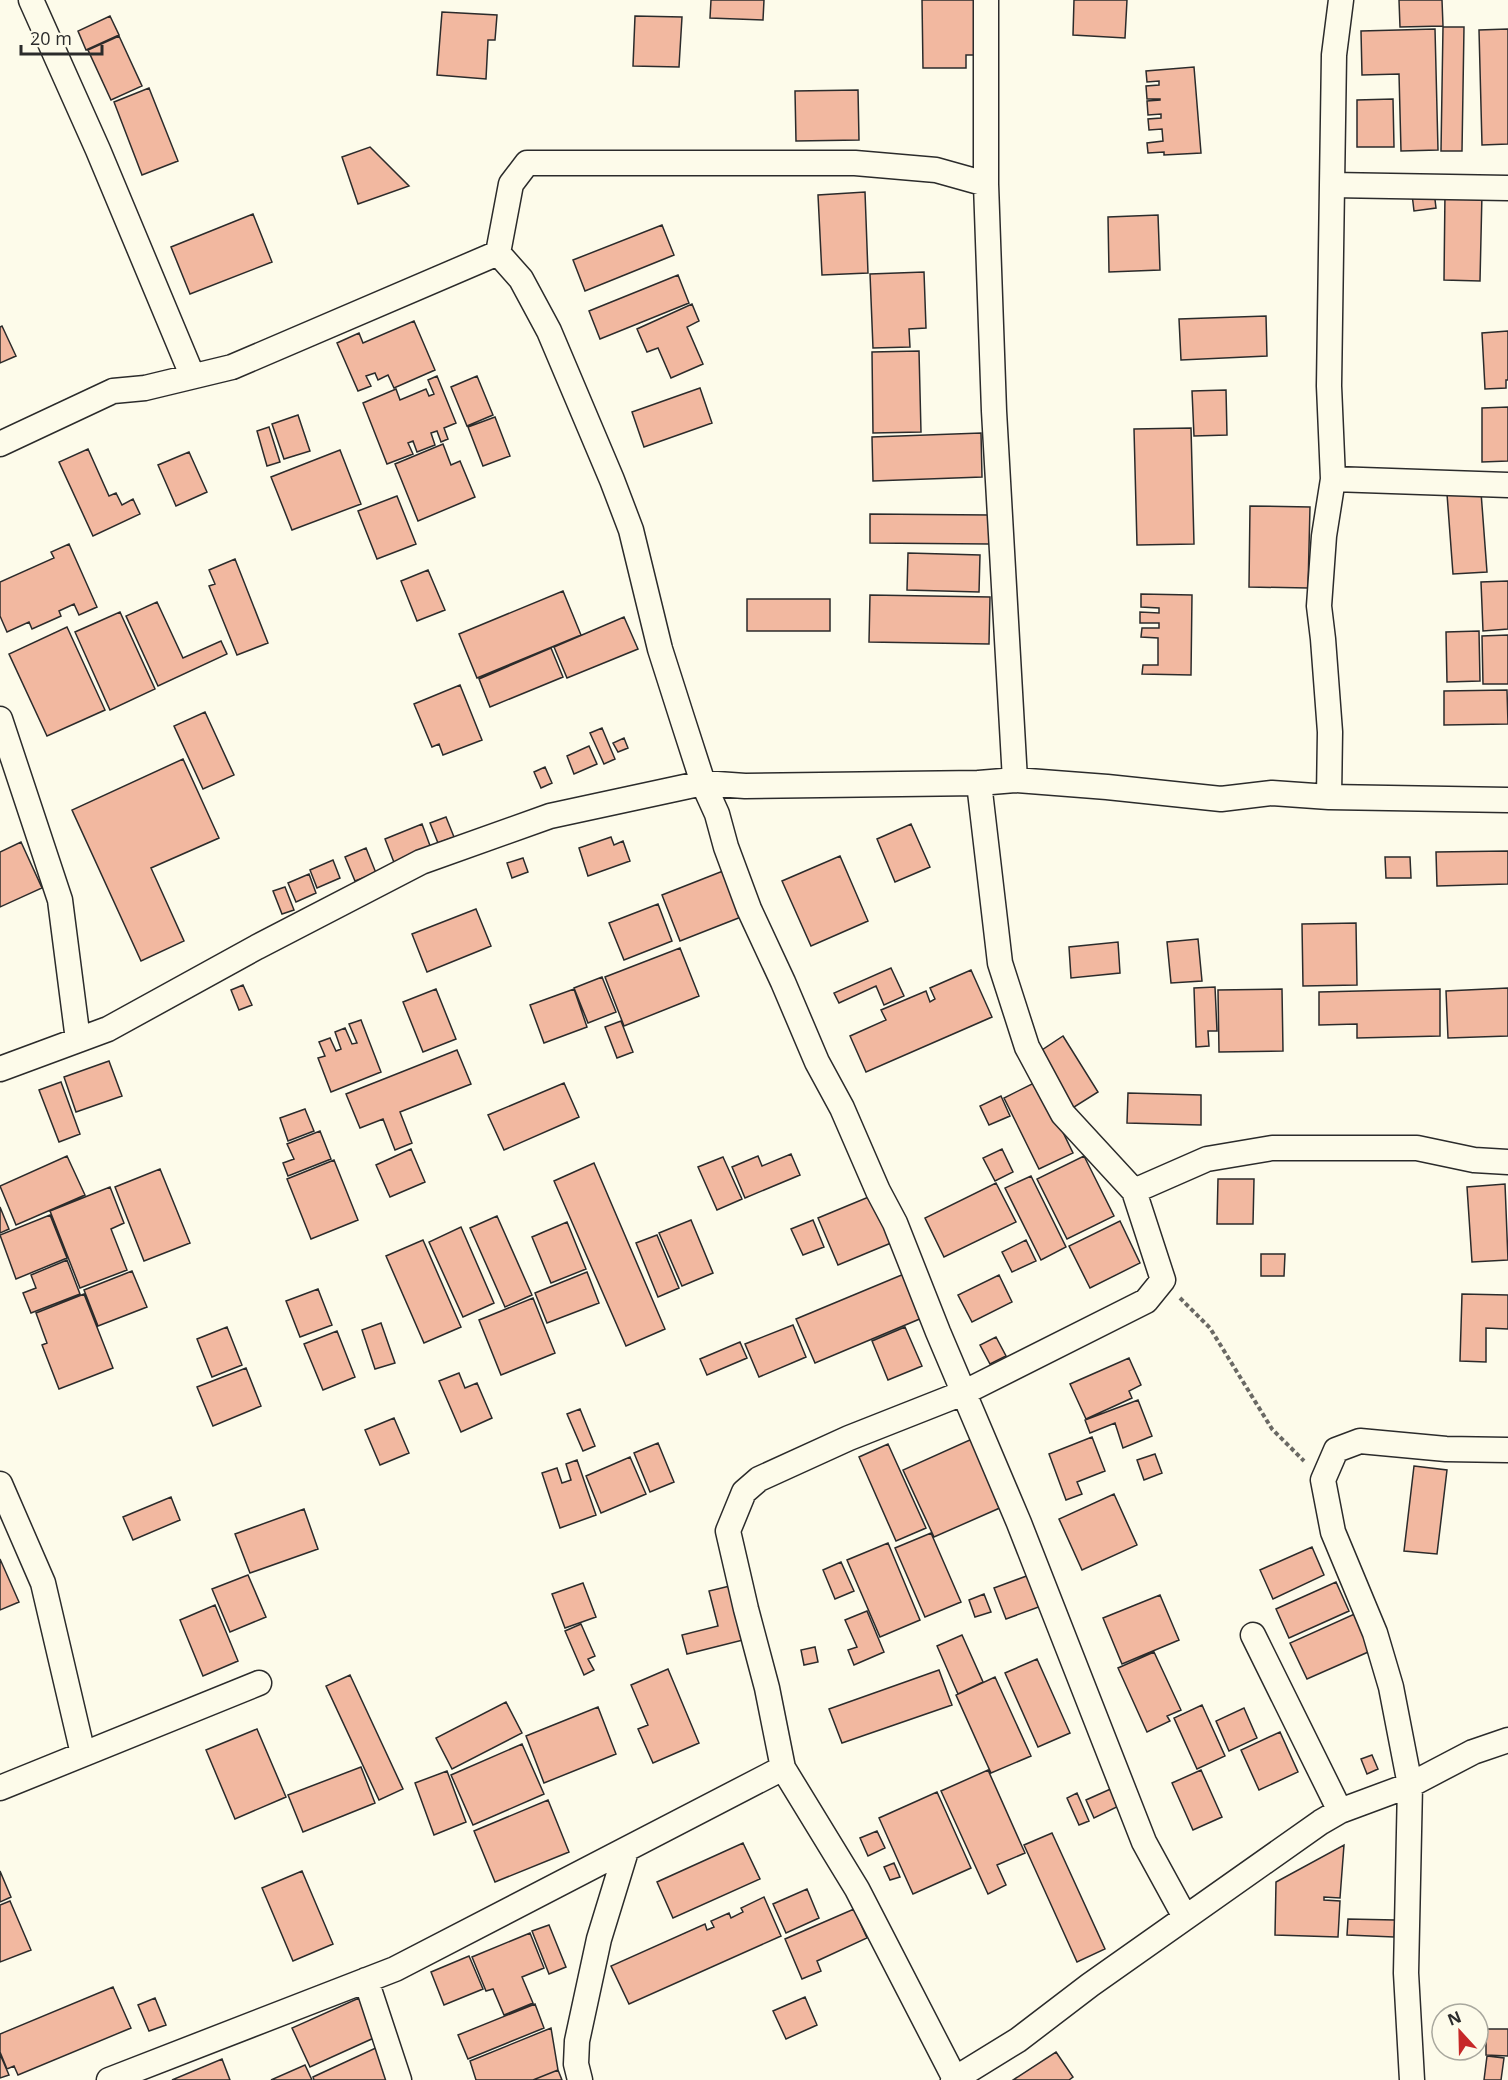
<svg xmlns="http://www.w3.org/2000/svg" width="1508" height="2080" viewBox="0 0 1508 2080" font-family="'Open Sans',sans-serif">
  <rect width="100%" height="100%" fill="#fdfbea"/>
  <!-- building -->
  <path fill="#f2b8a0" stroke="#2b2b2b" stroke-width="1.5" d="M711,0H764L763,20L710,18Z
    M922,0H975L976,55H966V68H923Z
    M1074,0H1127L1125,38L1073,35Z
    M1399,0H1442L1443,26L1400,27Z
    M442,12L497,15L495,40H488L486,79L437,75Z
    M110,16L119,35L86,50L78,31Z
    M635,16L682,17L679,67L633,66Z
    M1443,27H1464L1462,151H1441Z
    M1435,29L1438,150L1401,151L1399,74L1362,75L1361,31Z
    M1508,29V144L1482,145L1479,30Z
    M119,36L142,86L111,100L88,50Z
    M1194,67L1201,153L1164,155V152L1148,153L1147,143L1163,141L1162,129L1149,130L1148,119L1161,118V114L1148,115L1147,101L1160,100V99H1147L1146,86L1159,85V81L1147,82L1146,71Z
    M149,88L178,161L142,175L114,102Z
    M858,90L859,140L796,141L795,91Z
    M1393,99L1394,147H1357V100Z
    M370,147L409,186L358,204L342,157Z
    M1434,191L1436,208L1414,211L1412,194Z
    M865,192L868,273L822,275L818,195Z
    M1445,192L1482,193L1480,281L1444,280Z
    M253,214L272,262L190,294L171,247Z
    M1158,215L1160,270L1109,272L1108,217Z
    M662,225L674,255L585,291L573,260Z
    M924,272L926,328L909,329L910,347L873,348L870,274Z
    M678,275L689,303L600,339L589,311Z
    M692,304L699,321L687,327L703,364L671,378L658,348L647,352L637,329Z
    M1266,316L1267,356L1181,360L1179,319Z
    M414,321L435,370L394,388L388,375L378,380L375,373L366,376L371,386L358,391L337,343L359,333L363,343Z
    M2,326L16,356L0,363V327Z
    M1508,331V380H1506V388L1485,389L1482,333Z
    M919,351L921,432L873,433L872,352Z
    M437,376L456,423L444,428L448,439L441,442L437,431L431,433L435,445L417,452L413,441L408,443L413,454L387,464L363,403L396,389L400,400L426,389L429,396L434,394L428,380Z
    M477,376L493,415L467,426L451,387Z
    M700,388L712,423L644,447L632,412Z
    M1226,390L1227,435L1194,436L1192,391Z
    M1508,407V461L1482,462V408Z
    M298,415L310,451L284,459L272,424Z
    M495,417L510,456L483,466L468,427Z
    M269,427L280,462L267,466L257,431Z
    M1191,428L1194,544L1137,545L1134,429Z
    M981,433L982,477L873,481L872,437Z
    M443,444L451,465L460,461L475,497L418,521L395,464Z
    M88,449L109,496L116,493L122,505L133,499L140,514L93,536L59,462Z
    M340,450L361,504L292,530L271,477Z
    M189,452L207,492L176,506L158,465Z
    M1481,492L1487,572L1453,574L1447,494Z
    M397,496L416,544L377,559L358,511Z
    M1250,506L1310,507L1308,588L1249,587Z
    M870,514L989,515V544L870,543Z
    M69,544L97,607L79,615L74,604L59,611L61,616L32,629L29,622L7,632L0,616V582L54,558L51,552Z
    M908,553L980,555L979,592L907,590Z
    M235,559L268,643L237,655L209,586L215,584L209,570Z
    M428,570L445,610L417,621L401,581Z
    M1508,581V629L1483,631L1481,582Z
    M563,591L581,635L477,678L459,634Z
    M1141,594L1192,595L1191,675L1142,674L1143,665H1158V638L1141,637L1142,628H1159V623H1140V612L1159,613V608L1141,607Z
    M870,595L990,597L989,644L869,642Z
    M747,599H830V631H747Z
    M157,602L183,658L221,641L227,654L158,686L126,616Z
    M120,612L155,689L110,710L75,632Z
    M624,617L638,649L567,678L554,647Z
    M67,627L105,710L47,736L9,654Z
    M1479,631L1480,681L1447,682L1446,632Z
    M1508,635V684H1483L1482,636Z
    M551,648L563,677L490,707L479,679Z
    M460,685L482,740L443,755L439,744L432,747L414,704Z
    M1507,690L1508,724L1444,725V691Z
    M205,712L234,775L203,789L174,726Z
    M602,728L615,759L604,764L590,733Z
    M624,738L628,748L618,752L613,743Z
    M589,746L597,764L574,774L567,756Z
    M183,759L219,838L151,868L184,941L141,961L72,810Z
    M545,767L552,783L541,788L534,772Z
    M446,817L454,837L438,843L430,823Z
    M422,824L432,851L395,865L385,839Z
    M911,824L930,867L895,882L877,839Z
    M611,837L614,845L623,841L630,861L588,876L579,848Z
    M21,842L42,888L0,907V852Z
    M366,848L376,873L355,881L345,857Z
    M1508,851V884L1437,886L1436,852Z
    M840,856L868,921L811,946L782,881Z
    M1385,857H1410L1411,878H1386Z
    M523,858L528,872L512,878L507,863Z
    M333,860L340,878L317,888L310,870Z
    M723,871L741,917L680,941L662,895Z
    M309,874L316,893L296,902L288,883Z
    M285,887L294,910L282,914L273,891Z
    M658,904L672,941L624,960L609,923Z
    M476,909L491,946L427,972L412,934Z
    M1356,923L1357,985L1303,986L1302,924Z
    M1198,939L1202,981L1171,983L1167,942Z
    M1118,942L1120,973L1071,978L1069,947Z
    M680,948L699,996L624,1026L605,977Z
    M891,968L904,996L884,1005L876,986L839,1003L834,993Z
    M971,970L992,1017L866,1072L850,1036L886,1020L881,1010L926,991L930,1002L935,999L930,988Z
    M602,977L616,1012L588,1023L574,988Z
    M243,985L252,1005L239,1010L231,990Z
    M1215,987L1217,1031H1208L1209,1046L1196,1047L1194,988Z
    M1508,988V1036L1448,1038L1446,991Z
    M436,989L456,1039L423,1052L403,1002Z
    M574,989L587,1027L544,1043L530,1005Z
    M1282,989L1283,1051L1219,1052L1218,990Z
    M1440,989V1036L1357,1038V1024L1319,1025V992Z
    M361,1020L381,1072L331,1092L318,1058L325,1056L319,1042L330,1038L336,1051L341,1049L335,1032L345,1028L352,1044L357,1043L349,1024Z
    M621,1021L633,1052L617,1058L605,1027Z
    M1063,1036L1098,1092L1071,1109L1036,1054Z
    M457,1050L471,1084L400,1112L412,1143L395,1150L383,1119L360,1128L346,1094Z
    M109,1061L122,1096L76,1112L64,1077Z
    M1038,1081L1073,1153L1039,1169L1004,1098Z
    M61,1082L80,1134L59,1142L39,1090Z
    M564,1083L579,1117L504,1150L488,1115Z
    M1128,1093L1201,1095V1125L1127,1123Z
    M1001,1096L1010,1116L989,1125L980,1106Z
    M305,1109L314,1131L288,1141L280,1118Z
    M320,1131L331,1159L288,1176L283,1163L294,1159L287,1144Z
    M411,1149L425,1182L390,1197L376,1165Z
    M1002,1149L1013,1172L995,1181L983,1158Z
    M791,1154L800,1175L745,1198L732,1167L758,1156L762,1166Z
    M67,1156L85,1195L16,1225L0,1186Z
    M1084,1156L1114,1216L1067,1239L1037,1179Z
    M723,1157L742,1199L717,1210L698,1167Z
    M334,1160L358,1220L311,1239L287,1179Z
    M594,1163L665,1329L626,1346L554,1181Z
    M160,1169L190,1243L144,1261L115,1187Z
    M1031,1176L1066,1247L1041,1260L1005,1188Z
    M1218,1179H1254L1253,1224H1217Z
    M996,1183L1016,1222L944,1257L925,1218Z
    M1505,1184L1508,1260L1472,1262L1467,1187Z
    M110,1187L124,1223L111,1229L127,1270L80,1288L50,1211Z
    M871,1196L891,1243L838,1265L818,1218Z
    M0,1207L9,1229L0,1233Z
    M50,1215L67,1258L16,1279L0,1235Z
    M497,1216L532,1295L505,1307L470,1228Z
    M691,1220L713,1273L682,1286L659,1233Z
    M813,1220L824,1247L803,1255L791,1229Z
    M1120,1221L1140,1263L1090,1288L1069,1246Z
    M567,1222L586,1269L551,1283L532,1237Z
    M461,1227L494,1303L463,1317L429,1242Z
    M657,1235L679,1288L658,1297L636,1243Z
    M423,1240L461,1327L424,1343L386,1256Z
    M1026,1240L1036,1261L1012,1272L1002,1252Z
    M1261,1254H1285L1284,1276H1261Z
    M67,1260L80,1294L31,1313L23,1293L36,1288L31,1275Z
    M132,1271L147,1307L98,1326L84,1290Z
    M587,1272L599,1303L547,1323L535,1293Z
    M904,1274L922,1318L815,1363L796,1319Z
    M999,1275L1012,1302L972,1322L958,1295Z
    M318,1289L332,1325L300,1337L286,1301Z
    M84,1294L113,1368L59,1389L42,1345L47,1343L36,1313Z
    M1462,1294L1508,1295V1329L1486,1328V1362L1460,1361Z
    M533,1298L555,1353L501,1375L479,1320Z
    M381,1323L395,1363L375,1369L362,1330Z
    M793,1325L806,1357L759,1377L745,1344Z
    M227,1327L242,1365L212,1377L197,1339Z
    M905,1327L922,1366L888,1380L872,1341Z
    M337,1331L355,1377L323,1390L304,1344Z
    M996,1337L1006,1356L990,1364L980,1345Z
    M740,1342L747,1358L707,1375L700,1359Z
    M1129,1358L1141,1385L1129,1391L1132,1398L1086,1419L1070,1384Z
    M246,1368L261,1406L213,1426L197,1387Z
    M459,1373L465,1388L477,1383L492,1418L461,1432L439,1381Z
    M1138,1400L1152,1436L1123,1448L1115,1423L1090,1433L1085,1420Z
    M580,1409L595,1446L583,1451L567,1414Z
    M394,1418L409,1453L380,1465L365,1430Z
    M1092,1437L1105,1471L1077,1482L1082,1494L1066,1500L1049,1454Z
    M972,1439L1002,1507L934,1537L903,1470Z
    M658,1443L674,1482L650,1492L634,1453Z
    M888,1444L926,1528L896,1541L859,1457Z
    M1155,1454L1162,1473L1144,1480L1137,1460Z
    M630,1457L646,1494L601,1513L586,1476Z
    M577,1460L596,1515L560,1528L542,1473L557,1468L562,1483L571,1480L566,1464Z
    M1414,1466L1447,1470L1437,1554L1404,1551Z
    M1114,1494L1137,1545L1082,1570L1059,1519Z
    M171,1497L180,1520L133,1540L123,1517Z
    M304,1509L318,1549L250,1573L235,1534Z
    M931,1533L961,1602L925,1617L895,1548Z
    M888,1543L920,1620L880,1637L847,1560Z
    M1312,1547L1324,1575L1273,1599L1260,1570Z
    M0,1559L19,1602L0,1610Z
    M841,1562L854,1591L835,1599L823,1570Z
    M1032,1574L1044,1605L1006,1619L994,1588Z
    M248,1575L266,1617L230,1632L212,1589Z
    M1336,1582L1349,1611L1289,1638L1276,1609Z
    M583,1583L596,1617L565,1628L552,1594Z
    M734,1585L747,1639L687,1654L682,1635L718,1626L709,1591Z
    M984,1594L991,1612L975,1617L969,1600Z
    M1160,1595L1179,1640L1122,1664L1103,1618Z
    M215,1605L238,1661L203,1676L180,1620Z
    M867,1611L884,1652L854,1665L848,1650L857,1647L845,1620Z
    M1359,1612L1375,1649L1307,1679L1290,1643Z
    M581,1624L595,1656L588,1659L594,1670L584,1675L565,1631Z
    M962,1635L983,1682L958,1694L937,1646Z
    M815,1647L818,1662L804,1665L801,1650Z
    M1154,1652L1181,1710L1167,1716L1170,1721L1147,1732L1118,1668Z
    M1037,1659L1070,1733L1038,1747L1005,1673Z
    M668,1669L699,1743L653,1763L638,1729L648,1725L631,1685Z
    M939,1670L952,1705L842,1743L829,1709Z
    M350,1675L403,1789L379,1800L326,1686Z
    M995,1677L1031,1756L991,1773L956,1695Z
    M506,1702L522,1733L452,1769L436,1738Z
    M1202,1705L1225,1756L1197,1769L1174,1718Z
    M598,1707L616,1754L544,1783L526,1736Z
    M1244,1708L1257,1738L1229,1751L1216,1721Z
    M257,1729L286,1797L235,1819L206,1750Z
    M1280,1732L1298,1772L1259,1790L1241,1750Z
    M522,1744L544,1794L473,1825L451,1775Z
    M1372,1755L1378,1769L1367,1774L1361,1759Z
    M361,1767L375,1803L303,1832L288,1795Z
    M988,1770L1025,1853L997,1865L1006,1885L988,1894L941,1791Z
    M1201,1770L1222,1817L1193,1830L1172,1783Z
    M447,1771L466,1822L434,1835L415,1783Z
    M1115,1787L1123,1804L1094,1818L1086,1800Z
    M937,1792L971,1868L913,1894L879,1818Z
    M1077,1793L1089,1821L1079,1825L1067,1798Z
    M548,1800L569,1852L495,1882L474,1831Z
    M877,1831L885,1848L868,1856L860,1838Z
    M1052,1833L1105,1949L1077,1962L1024,1845Z
    M743,1843L760,1879L673,1918L657,1882Z
    M1344,1845L1340,1898L1324,1897V1900L1340,1901L1338,1937L1275,1935L1276,1882Z
    M894,1863L900,1877L890,1880L884,1867Z
    M0,1871L11,1897L0,1902Z
    M302,1871L333,1944L293,1961L262,1888Z
    M807,1889L819,1918L786,1933L773,1904Z
    M764,1897L781,1936L629,2004L611,1966L705,1924L707,1930L714,1927L711,1921L729,1913L731,1918L743,1912L741,1908Z
    M10,1901L31,1950L0,1962V1905Z
    M854,1909L867,1938L817,1961L821,1971L802,1979L785,1939Z
    M1348,1919L1395,1920L1394,1937L1347,1935Z
    M549,1925L566,1967L549,1974L532,1931Z
    M530,1933L544,1968L522,1977L533,2003L504,2015L493,1989L486,1991L472,1957Z
    M469,1956L483,1989L444,2005L431,1972Z
    M113,1987L131,2028L18,2075L14,2066L7,2069L0,2052V2034Z
    M805,1997L817,2025L786,2039L773,2011Z
    M155,1998L166,2025L149,2031L138,2005Z
    M359,1998L376,2037L310,2067L292,2028Z
    M535,2004L544,2028L468,2059L458,2035Z
    M551,2028L558,2070L533,2080H476L470,2061Z
    M1486,2029H1508V2056L1486,2055Z
    M380,2046L395,2080H314L313,2077Z
    M1056,2052L1073,2077L1069,2080H1013Z
    M0,2054L9,2075L0,2078Z
    M1487,2056L1504,2058L1501,2080H1484Z
    M222,2059L230,2080H172Z
    M305,2065L312,2080H271Z
    M558,2070L562,2080H533Z"/>
  <g fill="none" stroke-linecap="round" stroke-linejoin="round">
    <!-- minor casing -->
    <g stroke="#2b2b2b" stroke-width="27">
      <path id="minor" d="M31,0L98,150L192,375
        M986,0V184L994,411L1015,780
        M1341,0L1334,55L1332,185L1508,188
        M498,253L521,279L549,331L612,480L631,530L660,649L682,718L703,783L717,814L726,847L749,909L783,982L817,1062L842,1108L878,1191L895,1223L938,1332L1019,1523L1144,1842L1185,1917
        M498,253L511,184L527,163H855L936,170L986,184
        M0,444L113,391L145,388L232,367L498,253
        M1333,479L1508,485
        M0,719L60,900L78,1040
        M1329,797L1330,732L1323,639L1319,606L1324,536L1333,479L1329,386L1332,185
        M0,1069L108,1029L257,947L421,862L550,816L703,783L745,786L979,783L1015,780L1107,787L1221,799L1272,793L1329,797L1508,800
        M1134,1191L1207,1159L1272,1148H1417L1474,1160L1508,1162
        M0,1484L43,1583L83,1754
        M1253,1635L1340,1811
        M783,1768L857,1889L955,2079
        M0,1788L259,1683
        M366,1980L399,2080
        M109,2080L395,1969L783,1768L767,1688L746,1609L728,1531L744,1492L759,1479L849,1438L963,1393L1146,1301L1163,1280L1134,1191L1063,1114L1027,1047L1000,963L979,783
        M580,2080L576,2064L577,2041L599,1939L626,1851
        M953,2080L1018,2040L1090,1985L1321,1822L1340,1811L1410,1785L1473,1752L1508,1740
        M1412,2080L1406,1973L1410,1785L1391,1687L1375,1633L1333,1532L1323,1480L1336,1450L1360,1441L1446,1449L1508,1450"/>
    </g>
    <!-- path -->
    <path stroke="#6a6964" stroke-width="4" stroke-dasharray="4.5 3" stroke-linecap="butt" d="M1180,1298L1210,1328L1272,1429L1304,1461"/>
    <!-- minor -->
    <use href="#minor" stroke="#fdfbea" stroke-width="24"/>
  </g>
  <!-- north arrow -->
  <g transform="translate(1460 2032) rotate(338)"><circle r="28" fill="#fdfbea" stroke="#a9a89e" stroke-width="1.5"/>
  <path d="M0-4.5L10 22L0 15L-10 22Z" fill="#c62828"/>
  <text y="-9" font-size="16" font-weight="bold" text-anchor="middle" fill="#2b2b2b">N</text>
  </g>
  <!-- scale -->
  <path d="M21 45v9h81v-9" fill="none" stroke="#2b2b2b" stroke-width="3"/>
  <text x="30" y="45" font-size="18" fill="#2b2b2b" stroke="#fdfbea" stroke-width="4.5" paint-order="stroke">20 m</text>
</svg>
